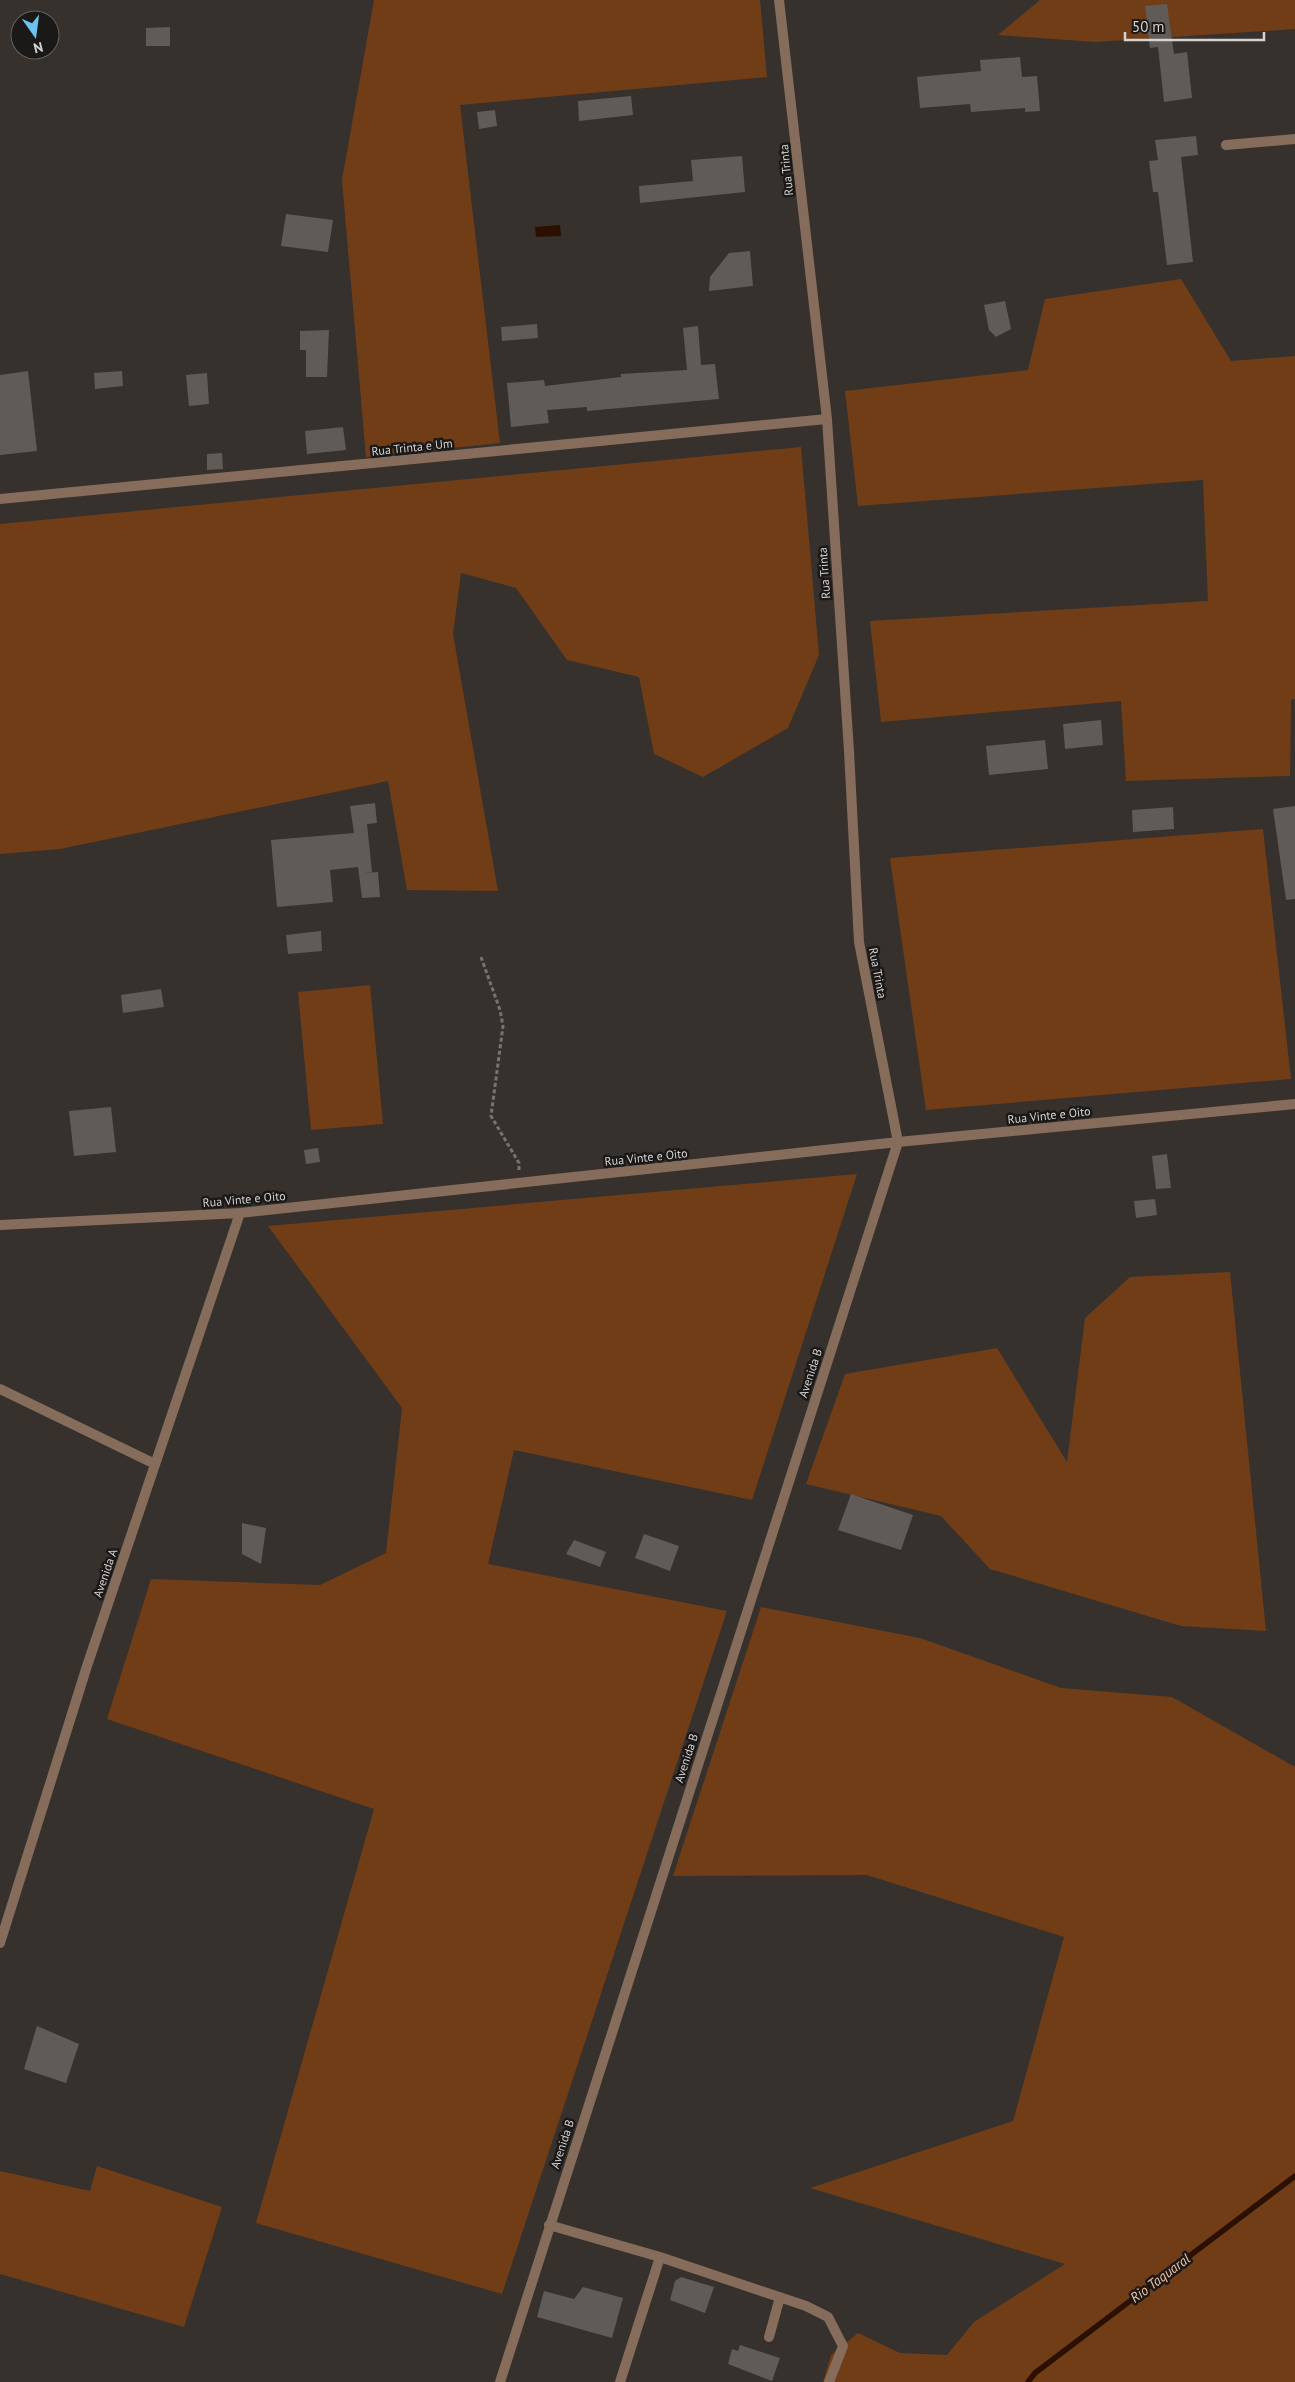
<svg xmlns="http://www.w3.org/2000/svg" width="1295" height="2382" viewBox="0 0 1295 2382" font-family="'PT Sans',sans-serif">
  <rect width="100%" height="100%" fill="#36312d"/>
  <!-- green -->
  <path fill="#703d17" d="M374,0H760L767,77L460,105L500,443L366,457L342,180Z
    M1040,0H1295V29L1095,42L998,35Z
    M1181,279L1231,361L1295,356V699L1291,700L1290,776L1126,781L1121,701L881,722L870,621L1208,601L1203,480L858,506L845,391L1028,370L1045,299Z
    M801,447L819,655L788,728L703,777L654,754L639,677L567,660L516,588L461,573L453,634L498,891L407,890L388,781L60,849L0,854V524Z
    M1263,829L1291,1079L926,1110L890,858Z
    M370,985L383,1124L311,1130L298,992Z
    M857,1174L752,1500L514,1450L488,1564L727,1611L502,2294L256,2223L374,1809L107,1719L151,1579L320,1585L386,1553L402,1408L268,1226Z
    M1230,1272L1266,1631L1181,1626L990,1569L941,1516L806,1484L845,1374L997,1348L1067,1462L1085,1318L1130,1277Z
    M761,1607L920,1638L1061,1688L1172,1697L1295,1767V2382H823L831,2355L858,2333L900,2353L947,2355L974,2322L1065,2264L810,2188L1013,2121L1064,1937L867,1875L673,1876Z
    M97,2166L222,2207L184,2327L0,2274V2171L90,2191Z"/>
  <!-- water -->
  <path fill="#2b1000" d="M560,225L561,236L536,237L535,227Z"/>
  <g fill="none" stroke-linecap="round" stroke-linejoin="round">
    <!-- stream -->
    <path stroke="#2b1000" stroke-width="5.5" d="M1028,2382L1035,2373L1295,2176"/>
  </g>
  <!-- building -->
  <path fill="#615b58" d="M1167,4L1174,54L1187,52L1192,98L1164,102L1158,47L1150,48L1145,6Z
    M170,27V46H146V28Z
    M1020,57L1022,77L1037,76L1040,111L1025,112V108L971,112L970,104L920,108L917,77L981,71L980,60Z
    M631,96L633,115L579,121L578,101Z
    M495,110L497,126L479,129L477,112Z
    M1196,136L1198,155L1181,157L1193,262L1167,265L1158,192H1153L1149,161L1158,160L1155,140Z
    M742,156L745,192L640,203L639,186L693,181L691,160Z
    M286,214L333,220L328,252L281,246Z
    M750,251L753,286L709,291L710,277L729,253Z
    M1005,301L1011,329L996,337L989,330L984,305Z
    M537,324L538,338L502,341L501,327Z
    M698,326L701,365L715,364L719,399L587,411V407L547,410L549,423L511,427L507,383L544,380L545,386L621,377V374L687,370L683,328Z
    M329,330L327,377H306V350H300V331Z
    M28,371L37,451L0,455V375Z
    M122,371L123,386L95,389L94,373Z
    M207,373L209,404L189,406L186,375Z
    M343,427L346,450L307,454L305,431Z
    M222,453L223,469L207,470V454Z
    M1101,720L1103,745L1065,749L1063,724Z
    M1045,740L1048,769L989,775L986,746Z
    M375,803L377,823L367,824L372,872L363,873L378,872L380,897L362,898L358,867L330,870L333,902L277,907L271,840L354,833L350,806Z
    M1295,806V899L1286,900L1273,809Z
    M1173,807L1174,829L1133,832L1132,810Z
    M321,931L322,951L288,954L286,935Z
    M161,989L164,1007L123,1013L121,995Z
    M111,1107L116,1152L74,1156L69,1111Z
    M318,1148L320,1162L306,1164L304,1150Z
    M1167,1154L1171,1188L1156,1189L1152,1156Z
    M1155,1199L1157,1215L1136,1218L1134,1201Z
    M851,1494L913,1515L901,1550L838,1530Z
    M242,1523L266,1528L261,1564L242,1554Z
    M644,1534L679,1546L670,1571L635,1558Z
    M574,1540L606,1552L600,1567L566,1554Z
    M37,2026L79,2044L66,2083L24,2069Z
    M681,2277L714,2287L705,2313L670,2300L675,2281Z
    M583,2287L623,2298L612,2338L537,2317L544,2291L574,2299Z
    M740,2345L780,2358L772,2381L728,2364L732,2349L738,2351Z"/>
  <g fill="none" stroke-linecap="round" stroke-linejoin="round">
    <!-- path -->
    <path stroke="#777370" stroke-width="3" stroke-dasharray="4 2.5" stroke-linecap="butt" d="M481,957L500,1010L503,1026L491,1116L519,1163V1170"/>
    <!-- service -->
    <path stroke="#866c5b" stroke-width="10" d="M1226,145L1295,139
      M0,1389L155,1464"/>
    <!-- minor -->
    <path stroke="#866c5b" stroke-width="10" d="M0,499L827,419
      M0,1225L240,1213L898,1142L1295,1104
      M0,1943L87,1666L240,1213
      M549,2225L660,2257L806,2306L828,2317L843,2346L829,2382
      M769,2337L780,2297
      M500,2382L898,1142L859,942L849,751L827,419L779,0
      M620,2382L660,2257"/>
  </g>
  <g text-anchor="middle" dominant-baseline="central" stroke-width="5" stroke-linejoin="round" paint-order="stroke">
    <!-- street labels -->
    <g font-size="12" fill="#d5d2d0" stroke="#1b1918">
      <text transform="translate(786 170) rotate(-96)">Rua Trinta</text>
      <text transform="translate(412 447) rotate(-6)">Rua Trinta e Um</text>
      <text transform="translate(824 573) rotate(-94)">Rua Trinta</text>
      <text transform="translate(878 973) rotate(79)">Rua Trinta</text>
      <text transform="translate(1049 1115) rotate(-6)">Rua Vinte e Oito</text>
      <text transform="translate(646 1157) rotate(-6)">Rua Vinte e Oito</text>
      <text transform="translate(244 1199) rotate(-5)">Rua Vinte e Oito</text>
      <text transform="translate(810 1373) rotate(-72)">Avenida B</text>
      <text transform="translate(105 1573) rotate(-71)">Avenida A</text>
      <text transform="translate(686 1758) rotate(-72)">Avenida B</text>
      <text transform="translate(562 2144) rotate(-72)">Avenida B</text>
    </g>
    <!-- water labels -->
    <g font-size="14" font-style="italic" fill="#f6c3a2" stroke="#1b1918">
      <text transform="translate(1160 2278) rotate(-37)">Rio Taquaral</text>
    </g>
  </g>
  <!-- north arrow -->
  <g transform="translate(35 35) rotate(166)"><circle r="24" fill="#1b1918" stroke="#656362"/>
  <path d="M0-4L9 19L0 12L-9 19Z" fill="#6bc3f2"/>
  <text y="-8" font-size="14" font-weight="bold" text-anchor="middle" fill="#d5d2d0">N</text>
  </g>
  <!-- scale -->
  <path d="M1125 32v8h139v-8" fill="none" stroke="#d5d2d0" stroke-width="2.5"/>
  <text x="1132" y="32" font-size="15" fill="#d5d2d0" stroke="#1b1918" stroke-width="4" paint-order="stroke">50 m</text>
</svg>
